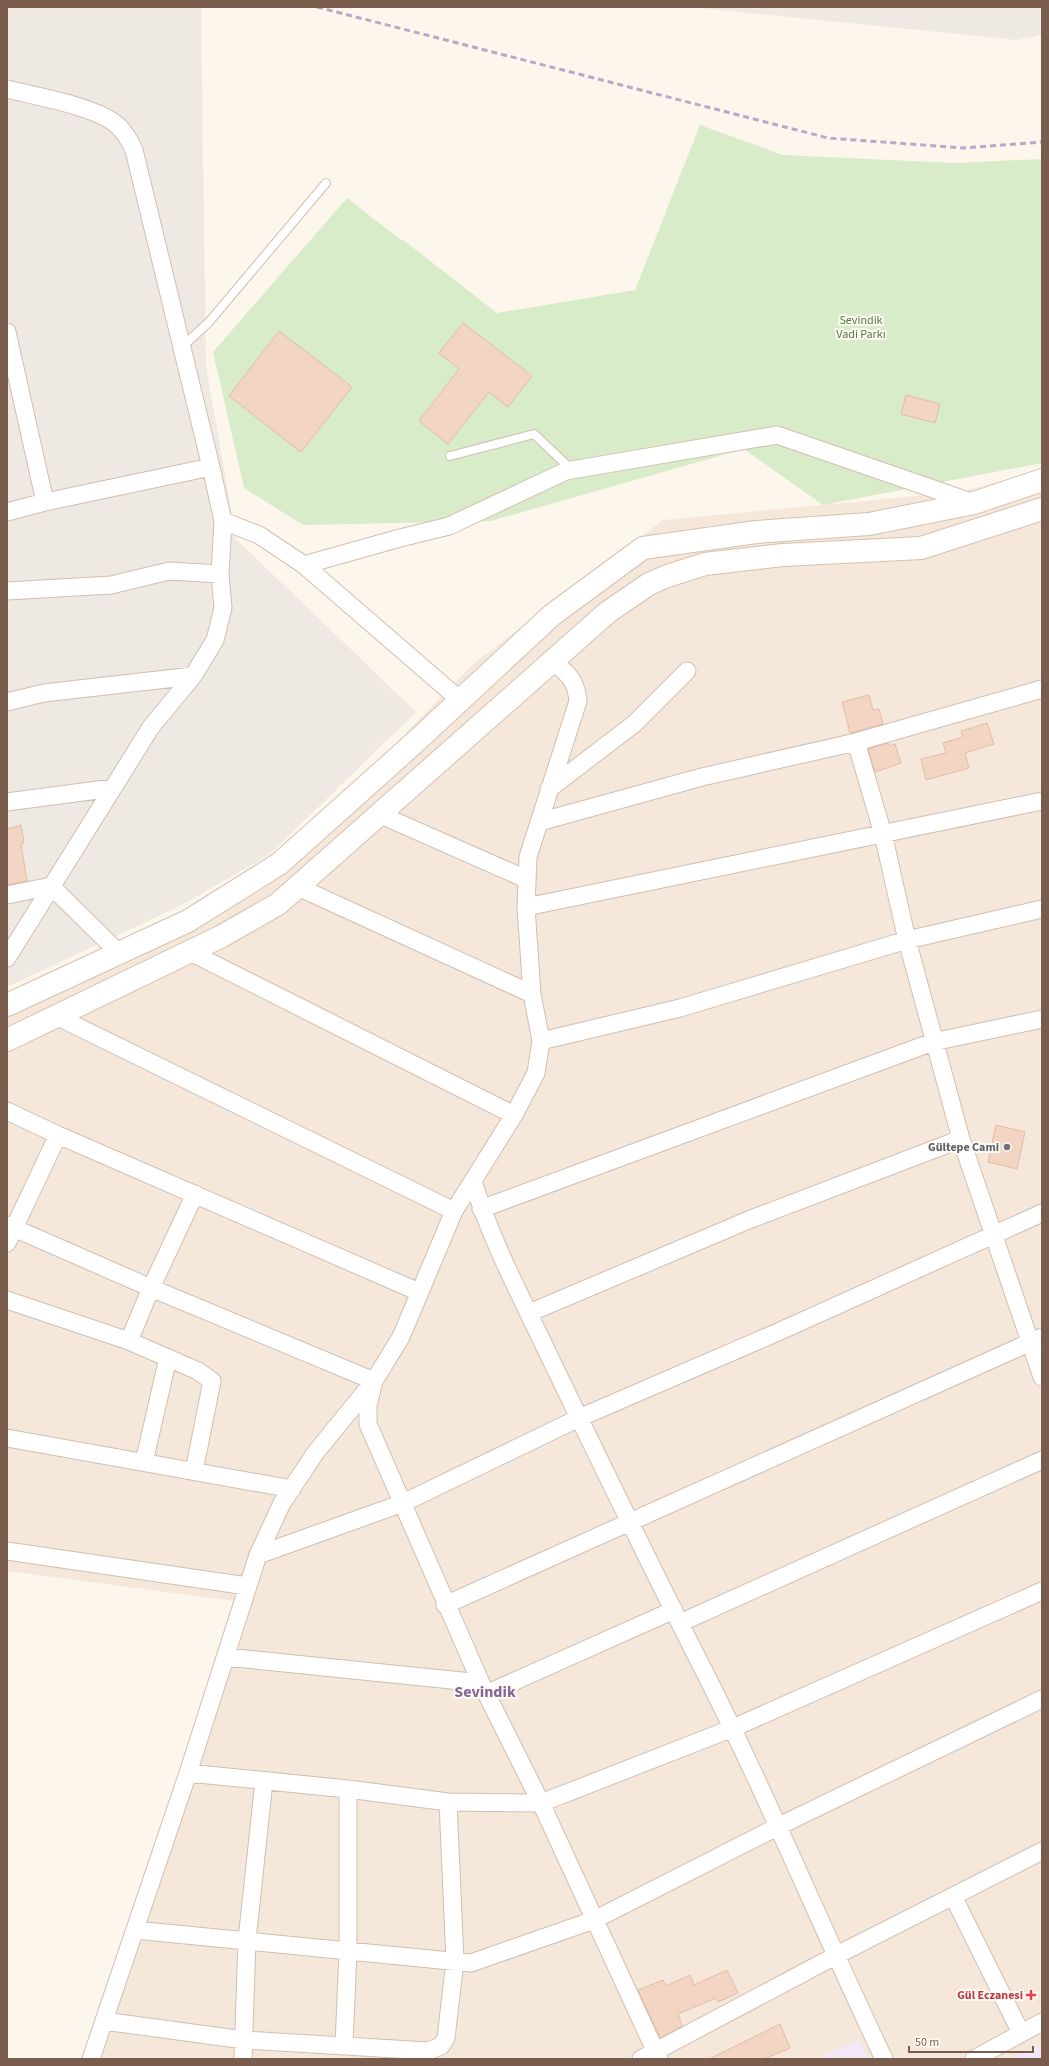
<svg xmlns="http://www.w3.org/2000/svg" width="1049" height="2066" viewBox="0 0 1049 2066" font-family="'Source Sans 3',sans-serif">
  <rect width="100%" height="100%" fill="#fdf6ec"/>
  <!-- residential -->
  <path fill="#f5e8da" d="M1042,471V2059H88L242,1602L7,1571V1004L279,864L474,663L663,520L959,492Z"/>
  <!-- industrial -->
  <path fill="#efe9e4" d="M7,7H201L206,366L236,539L416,712L269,855L178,907L7,987Z
    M690,7H1042V35L1017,40Z"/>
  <!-- education -->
  <path fill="#f3e8fa" d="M859,2039L869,2059H817Z
    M1042,2044V2059H1009Z"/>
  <!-- green -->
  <path fill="#d8ecc9" d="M700,125L783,155L955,163L1042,159V463L823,505L744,449L491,521L303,525L244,488L213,352L347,198L401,240L402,239L497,313L635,290Z"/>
  <!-- building -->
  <path fill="#f3d5c3" stroke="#e6bba3" d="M463,323L532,376L508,407L489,392L448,444L419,421L459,369L439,353Z
    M279,331L352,387L301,452L229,396Z
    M906,395L940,404L935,423L901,414Z
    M869,695L873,710L879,709L883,724L850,733L842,702Z
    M987,723L994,744L965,753L969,768L926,780L921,759L946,753L943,743L963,737L961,731Z
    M888,743L889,746L895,744L901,763L875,772L868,749Z
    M21,825L24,843L21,844L27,881L7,885V829Z
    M996,1125L1025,1132L1017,1169L988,1162Z
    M727,1970L738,1993L718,2002L716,1998L678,2014L682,2026L660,2038L638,1990L663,1980L666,1986L690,1975L694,1985Z
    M780,2024L790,2048L764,2059H709Z"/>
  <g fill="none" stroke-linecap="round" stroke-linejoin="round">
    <!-- lane casing -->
    <g stroke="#d1beb0" stroke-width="10">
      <path id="lane" d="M182,347L209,322L326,183
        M450,456L534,434L572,470"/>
    </g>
    <!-- street casing -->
    <g stroke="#d1beb0" stroke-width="19">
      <path id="street" d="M7,89C35,96 98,107 117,125C125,132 130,141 134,150L211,467L223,521L220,574L223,608L215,640L193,676L151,727L7,958
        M7,332L45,502L7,512
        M45,502L211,467
        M223,521L259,535L304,565L460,700
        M304,565L400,538L449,526L566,471L777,435L974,503
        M7,591L111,585L169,571L220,574
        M7,702L44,693L193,676
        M856,742L883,834L907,940L961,1139L1042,1377
        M549,789L634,724L687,671
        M7,802L113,788
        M381,815L526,879
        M539,822L702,777L856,742L1042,689
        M51,886L119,953
        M298,887L532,994
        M7,895L51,886
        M526,907L1042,801
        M188,951L514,1115
        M56,1016L454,1211
        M541,1041L680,1008L907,940L1042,909
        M7,1111L58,1135L419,1292
        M473,1181C492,1244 525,1304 553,1364C601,1463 649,1563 699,1661C766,1792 821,1927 884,2059
        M481,1209L933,1042L1042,1019
        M7,1225L151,1288L374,1381L368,1406V1424L481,1683L541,1803L659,2059
        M7,1243L58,1135
        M7,1300L129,1341L198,1371L212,1381L194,1471
        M529,1313L751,1219L961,1139
        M129,1341L151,1288L195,1194
        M7,1438L292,1489
        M144,1462L168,1358
        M7,1551L247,1586
        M258,1555L403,1503L579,1418L778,1332L1042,1213
        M445,1605L1042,1337
        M680,1623L1042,1460
        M226,1657L481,1683
        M486,1694L674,1610
        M188,1773L348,1789L448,1802L541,1803L733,1728L1042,1591
        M953,1896L1021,2033
        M135,1930L471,1963L594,1920L779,1826L1042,1699
        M104,2021L244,2040L428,2051L441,2046L446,2038L455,1961L448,1802
        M344,2046L348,1950V1789
        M91,2059L188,1773L258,1555L282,1503L316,1452L374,1381L401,1337L454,1211L514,1115L536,1073L541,1041L532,994L526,907L528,857L578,701C576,680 568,674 553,661
        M243,2059L247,1940L264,1781
        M641,2059L835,1956L1042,1851
        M974,2059L1042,2022"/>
    </g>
    <!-- secondary casing -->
    <g stroke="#d6c0b0" stroke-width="24">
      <path id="secondary" d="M7,1005L188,921L279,864L412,745L552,615L643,548L756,532L869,524L974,503L1042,480
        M7,1040L222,936L278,904L608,612L649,584L667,576L705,564L783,555L921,548L1042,509"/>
    </g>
    <!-- lane -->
    <use href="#lane" stroke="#fff" stroke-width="8"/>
    <!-- street -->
    <use href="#street" stroke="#fff" stroke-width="17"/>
    <!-- secondary -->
    <use href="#secondary" stroke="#fff" stroke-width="22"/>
    <!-- rail -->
    <path stroke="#b9a8c9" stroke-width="3" stroke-dasharray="6 4" stroke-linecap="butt" d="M317,7L828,138L963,148L1042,142"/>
  </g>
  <!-- markers -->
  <circle fill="#6b7280" stroke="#fffaf3" stroke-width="1.5" cx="1007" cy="1147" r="4"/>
  <path fill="#e0444e" stroke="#fffaf3" stroke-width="1.5" d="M1029 1989h4v4h4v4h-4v4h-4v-4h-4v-4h4z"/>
  <g text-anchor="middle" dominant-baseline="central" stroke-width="4" stroke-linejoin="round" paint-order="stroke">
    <!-- park labels -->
    <g font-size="12" fill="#537a41" stroke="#fffaf3">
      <text x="861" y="320">Sevindik<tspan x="861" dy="14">Vadi Parkı</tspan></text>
    </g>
    <!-- worship labels -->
    <g font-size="12" font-weight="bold" fill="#5b616d" stroke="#fffaf3" text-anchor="end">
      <text x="999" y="1147">Gültepe Cami</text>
    </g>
    <!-- health labels -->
    <g font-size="12" font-weight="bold" fill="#be3a42" stroke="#fffaf3" text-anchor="end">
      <text x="1023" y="1995">Gül Eczanesi</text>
    </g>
    <!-- district labels -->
    <g font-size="16" font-weight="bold" fill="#846695" stroke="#fffaf3">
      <text x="485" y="1692">Sevindik</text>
    </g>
  </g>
  <!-- border -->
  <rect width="1049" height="2066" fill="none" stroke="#7a5c4d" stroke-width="16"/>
  <!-- scale -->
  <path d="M909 2046v6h124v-6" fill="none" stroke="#7a5c4d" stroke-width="2"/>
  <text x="915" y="2046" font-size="12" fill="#7a5c4d" stroke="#fffaf3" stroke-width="3" paint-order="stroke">50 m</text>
</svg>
